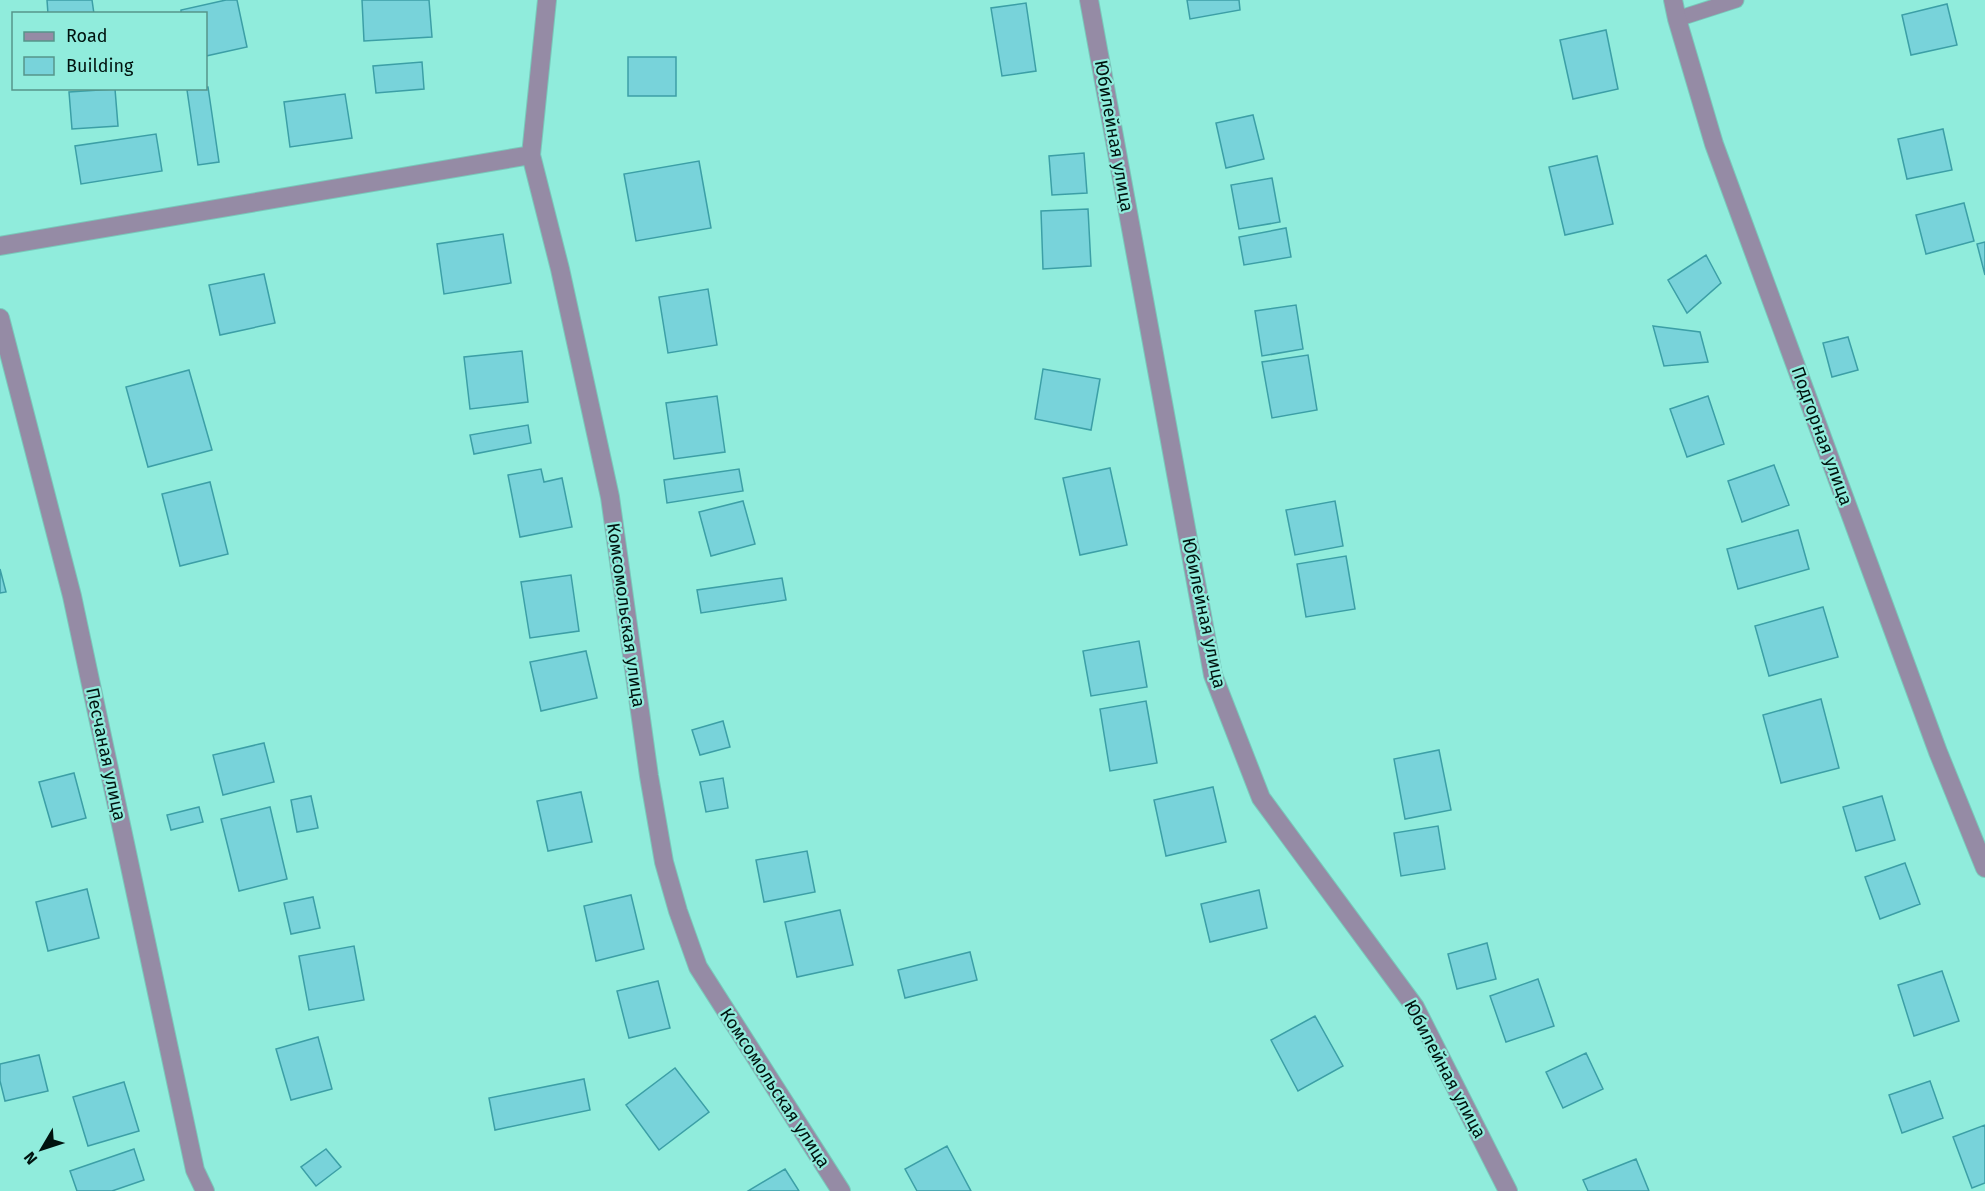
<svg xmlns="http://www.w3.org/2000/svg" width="1985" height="1191" viewBox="0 0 1985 1191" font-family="'Fira Sans',sans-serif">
  <rect width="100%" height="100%" fill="#90ecdc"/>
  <!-- building -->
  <path fill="#78d3da" stroke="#3c9fa6" stroke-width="1.5" d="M47,0H92L94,14H48Z
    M226,0H237L247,47L206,56V14H181V10Z
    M362,0H429L432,37L364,41Z
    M1187,0H1239L1240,10L1190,19Z
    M1026,3L1036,71L1002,76L991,8Z
    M1947,4L1957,45L1911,55L1902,15Z
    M1606,30L1618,89L1573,99L1560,40Z
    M628,57H676V96H628Z
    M422,62L424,89L376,93L373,66Z
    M208,87L219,162L198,165L187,90Z
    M115,89L118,126L72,129L69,92Z
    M345,94L352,138L290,147L284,102Z
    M1253,115L1264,159L1226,168L1216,123Z
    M1943,129L1952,170L1907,179L1898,139Z
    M156,134L162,171L81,184L75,146Z
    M1084,153L1087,193L1052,195L1049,156Z
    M1597,156L1613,224L1565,235L1549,167Z
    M699,161L711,228L636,241L624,174Z
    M1272,178L1280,222L1239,229L1231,185Z
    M1964,203L1974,241L1926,254L1916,215Z
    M1088,209L1091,266L1043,269L1041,211Z
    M1286,228L1291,257L1244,265L1239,237Z
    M503,234L511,283L444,294L437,244Z
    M1985,242V275L1977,244Z
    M1706,255L1721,283L1687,313L1668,280Z
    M264,274L275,323L220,335L209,285Z
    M708,289L717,345L668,353L659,297Z
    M1296,305L1303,349L1262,356L1255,311Z
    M1653,326L1700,332L1708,362L1664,366Z
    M1848,337L1858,370L1832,377L1823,343Z
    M522,351L528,402L470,409L464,357Z
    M1308,355L1317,410L1272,418L1262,362Z
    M1043,369L1100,379L1091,430L1035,419Z
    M189,370L212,450L148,467L126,387Z
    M717,396L725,452L674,459L666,403Z
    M1708,396L1724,444L1687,457L1670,409Z
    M528,425L531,443L474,454L470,435Z
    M1774,465L1789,505L1742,522L1728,481Z
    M1110,468L1127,545L1080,555L1063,478Z
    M541,469L544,482L562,478L572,527L520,537L508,475Z
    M739,469L743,491L667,503L664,480Z
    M210,482L228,554L180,566L162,494Z
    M743,501L755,544L711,556L699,512Z
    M1335,501L1343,546L1295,555L1286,510Z
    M1798,530L1809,569L1738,589L1727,549Z
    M1346,556L1355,609L1306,617L1297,564Z
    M0,569L6,592L0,593Z
    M571,575L579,631L530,638L521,582Z
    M782,578L786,600L701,613L697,590Z
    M1823,607L1838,657L1769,676L1755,626Z
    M1139,641L1147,687L1091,696L1083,651Z
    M586,651L597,698L541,711L530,662Z
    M1821,699L1839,768L1781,783L1763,715Z
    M1146,701L1157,763L1110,771L1100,709Z
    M723,721L730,747L700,755L692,730Z
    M264,743L274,782L223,795L213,755Z
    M1439,750L1451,810L1405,819L1394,759Z
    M74,773L86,818L52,827L39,782Z
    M723,778L728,808L706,812L700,782Z
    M1213,787L1226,842L1166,856L1154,800Z
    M581,792L592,842L548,851L537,801Z
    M311,796L318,828L297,832L291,800Z
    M1882,796L1895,840L1856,851L1843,807Z
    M199,807L203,822L171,830L167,815Z
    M270,807L287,879L239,891L221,819Z
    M1438,826L1445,869L1401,876L1394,833Z
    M807,851L815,892L764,902L756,860Z
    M1905,863L1920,904L1880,919L1865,877Z
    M87,889L99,938L48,951L36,902Z
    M1259,890L1267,928L1210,942L1201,904Z
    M631,895L644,949L596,961L584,906Z
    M313,897L320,928L291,934L284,903Z
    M840,910L853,965L797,977L785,922Z
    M1487,943L1496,979L1457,989L1448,954Z
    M354,946L364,1000L309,1010L299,956Z
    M970,952L977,980L905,998L898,970Z
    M1942,971L1959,1021L1914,1036L1898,985Z
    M1538,979L1554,1026L1506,1042L1490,996Z
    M658,981L670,1028L629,1038L617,991Z
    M1315,1016L1343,1066L1298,1091L1271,1040Z
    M318,1037L332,1089L291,1100L276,1049Z
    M1586,1053L1603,1089L1563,1108L1546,1072Z
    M39,1055L48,1091L5,1101L0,1081V1064Z
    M675,1068L709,1112L659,1150L626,1105Z
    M584,1079L590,1110L495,1130L489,1098Z
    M1930,1081L1943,1118L1902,1133L1889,1095Z
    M124,1082L139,1131L88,1146L73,1097Z
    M1985,1125V1183L1972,1188L1953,1137Z
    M947,1146L971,1191H917L905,1169Z
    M134,1149L144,1180L112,1191H77L70,1171Z
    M326,1149L341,1167L316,1186L301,1167Z
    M1636,1159L1649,1191H1588L1583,1180Z
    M785,1169L799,1191H748Z"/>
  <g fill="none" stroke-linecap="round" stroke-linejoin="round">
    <!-- lane casing -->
    <g stroke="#79c9bb" stroke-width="17">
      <path id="lane" d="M1677,19L1736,0"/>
    </g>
    <!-- street casing -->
    <g stroke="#79c9bb" stroke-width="20">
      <path id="street" d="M547,0L531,155L560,269L610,497L649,776L664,862L678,911L698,967L841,1191
        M1089,0L1213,675L1261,798L1415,1007L1508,1191
        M1673,0L1677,19L1714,144L1938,752L1985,868
        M0,246L531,155
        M0,318L72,596L195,1170L205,1191"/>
    </g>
    <!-- lane -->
    <use href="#lane" stroke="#958ba5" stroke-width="15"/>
    <!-- street -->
    <use href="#street" stroke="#958ba5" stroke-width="18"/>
  </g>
  <g text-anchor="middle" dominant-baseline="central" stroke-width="4.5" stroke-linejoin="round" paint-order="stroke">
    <!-- street labels -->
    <g font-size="18" fill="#00130f" stroke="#90ecdc">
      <text transform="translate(1114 136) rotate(80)">Юбилейная улица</text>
      <text transform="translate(1822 436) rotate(70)">Подгорная улица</text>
      <text transform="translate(1204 613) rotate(78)">Юбилейная улица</text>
      <text transform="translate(626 615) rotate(82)">Комсомольская улица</text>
      <text transform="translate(106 754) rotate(78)">Песчаная улица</text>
      <text transform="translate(1445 1069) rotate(62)">Юбилейная улица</text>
      <text transform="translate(775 1088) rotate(57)">Комсомольская улица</text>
    </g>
  </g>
  <!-- legend -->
  <rect x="12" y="12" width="195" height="78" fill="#90ecdc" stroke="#56958a" stroke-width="1.5"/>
  <rect x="24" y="32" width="30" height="9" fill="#958ba5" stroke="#56958a" stroke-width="1.5"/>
  <text x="66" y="42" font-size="18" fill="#00130f">Road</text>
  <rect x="24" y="57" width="30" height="18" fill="#78d3da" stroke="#56958a" stroke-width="1.5"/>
  <text x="66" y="72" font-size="18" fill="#00130f">Building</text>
  <!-- north arrow -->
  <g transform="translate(42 1149) rotate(231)" stroke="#90ecdc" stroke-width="4.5" paint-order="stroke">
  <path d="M0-4.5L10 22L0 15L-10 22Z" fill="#00130f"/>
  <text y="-9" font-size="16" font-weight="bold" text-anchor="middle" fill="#00130f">N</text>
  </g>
</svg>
